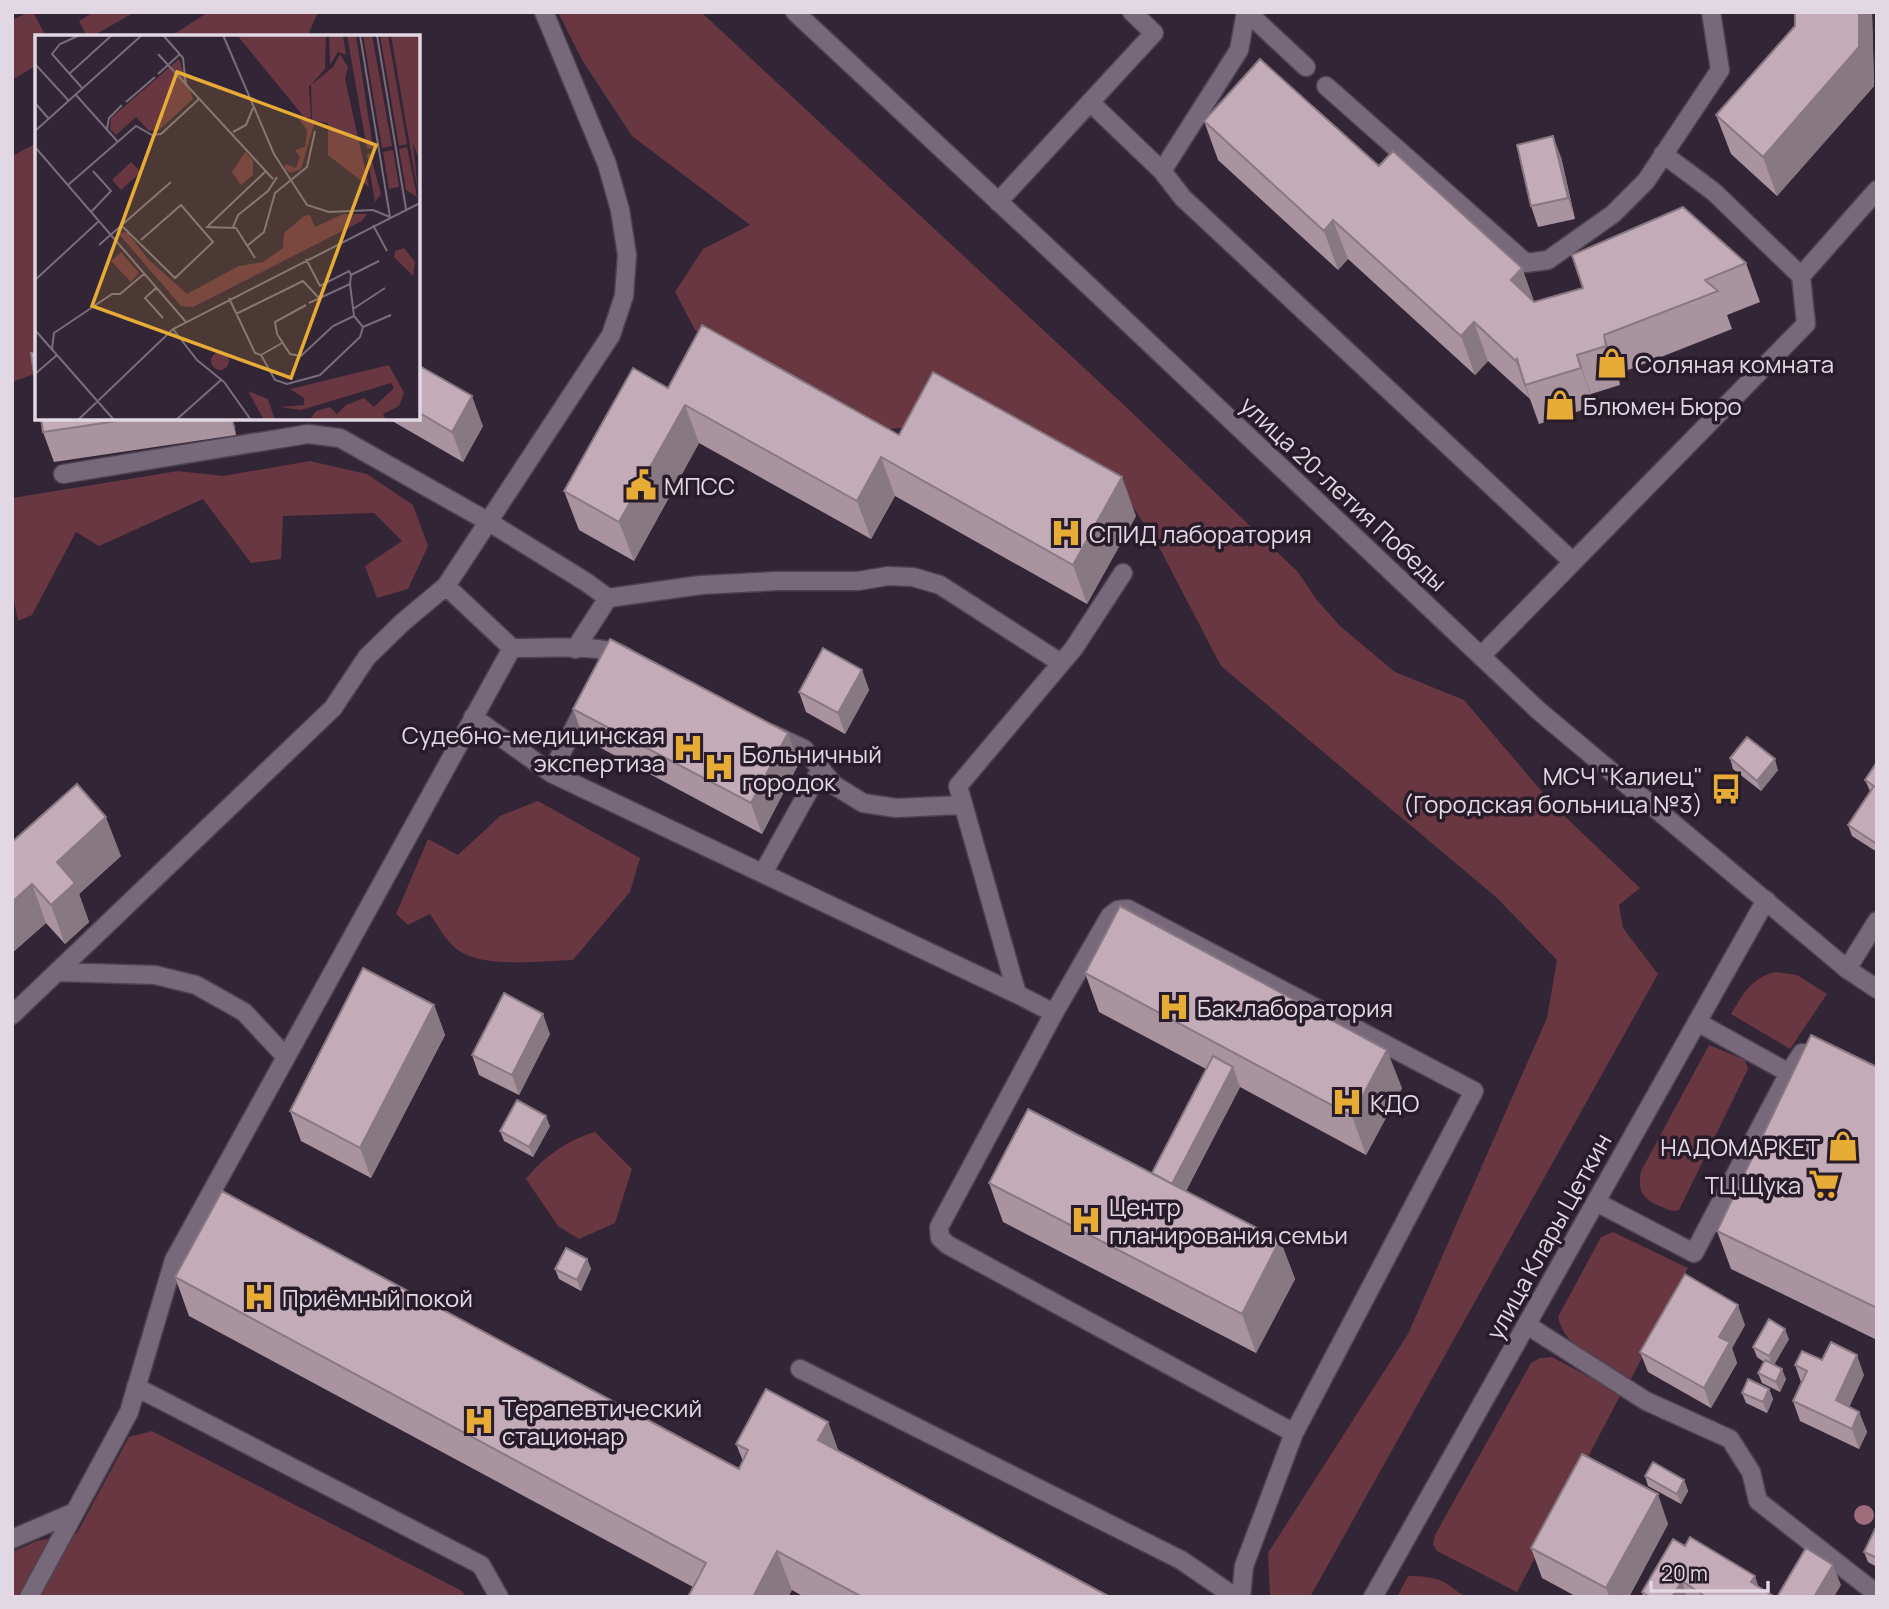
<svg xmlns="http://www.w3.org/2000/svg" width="1889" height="1609" viewBox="0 0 1889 1609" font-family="Manrope,sans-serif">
  <rect width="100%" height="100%" fill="#322535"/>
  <!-- green -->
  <path fill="#693741" d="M29,12H33L46,37H37V65L12,80V20Z
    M94,12H135L91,37H87L79,21Z
    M208,12H318L307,37H170Z
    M558,12H701L1124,405L1298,572L1316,599L1340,626L1395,672L1464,700L1555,807L1640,888L1619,905L1623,928L1658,974L1310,1597H1270L1268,1553L1408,1334L1547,1018L1557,960L1497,898L1221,666L1159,547L1132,505L975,394L902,428L872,430L695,330L675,292L703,249L750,225L632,136L582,60Z
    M37,143V373L12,382V156Z
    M310,461L367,474L413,505L428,546L408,589L377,598L365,566L402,541L374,513L283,516L281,559L251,563L203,499L99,546L76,532L32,615L18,621L12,591V498L178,471L223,476Z
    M538,801L640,858L630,892L573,960C543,961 487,968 461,952C448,945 438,926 430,914L408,925L396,914L428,839L458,855L500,816Z
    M1776,972L1797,975L1827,994L1790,1049L1731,1014C1743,994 1752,977 1776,972Z
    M1709,1045L1745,1060L1748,1069L1679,1210C1672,1212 1669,1210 1662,1207C1643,1200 1637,1192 1641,1171Z
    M595,1132L632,1169L615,1223L579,1239L558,1226L526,1179C542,1158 569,1139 595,1132Z
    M1613,1232L1688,1268L1631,1379C1602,1363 1566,1351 1558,1317L1601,1237Z
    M1552,1357L1621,1394L1517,1592L1437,1551L1433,1544L1435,1535L1531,1363L1540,1358Z
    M152,1431L462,1591L466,1597H12V1552L37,1541L77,1533L129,1437Z
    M1408,1576C1421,1576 1433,1577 1444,1582C1454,1587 1458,1595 1470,1597H1397Z"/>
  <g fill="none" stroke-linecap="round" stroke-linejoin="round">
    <!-- service casing -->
    <g stroke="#4d4350" stroke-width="21">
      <path id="service" d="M1246,12L1239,50L1162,171L1183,198L1573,562
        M1247,12L1306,67
        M1326,86L1526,263L1548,260L1613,214L1646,181L1720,70L1711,12
        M1090,102L1162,171
        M1663,154L1714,192L1801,276
        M998,202L1154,33L1132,12
        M63,474L308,434L340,438L489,522L586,582L608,598L701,585L776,581H858L888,576L913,577L940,585L1061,663
        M446,586L512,648C542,649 599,643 624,656
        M575,649L608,598
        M1481,656L1806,324L1801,276L1877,190
        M473,717L551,773L1017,994
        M772,734L804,749L834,785L863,803L896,808L962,805
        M551,773L588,701
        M763,873L821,769
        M1847,969L1877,921
        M57,972L155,975L196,985L244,1012L286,1057
        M1054,1013L1017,994L958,786L1074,648L1123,573
        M12,1015L333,708L367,657L403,622L446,586L611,335L624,296L627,255L620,210L607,164L544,12
        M1697,1022L1789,1073L1802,1053
        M1596,1202L1694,1253L1789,1073
        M1527,1325L1646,1401L1730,1439L1751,1472L1758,1501L1877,1594
        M800,1369L1181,1560L1235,1597
        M136,1387L481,1565L499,1597
        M12,1539L75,1512
        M29,1597L129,1412L174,1260L512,648
        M1241,1597L1244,1566L1294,1433L1474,1091L1128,909L1118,910L1110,916L1054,1013L939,1227L940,1238L948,1245L1294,1433"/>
    </g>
    <!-- minor casing -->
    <g stroke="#4d4350" stroke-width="21">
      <path id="minor" d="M1373,1597L1766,900"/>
    </g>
    <!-- tertiary casing -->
    <g stroke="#4d4350" stroke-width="21">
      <path id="tertiary" d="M795,12L1089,286L1539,711L1847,969L1877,989"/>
    </g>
    <!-- service -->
    <use href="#service" stroke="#77687a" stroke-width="18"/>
    <!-- minor -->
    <use href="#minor" stroke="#77687a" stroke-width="18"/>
    <!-- tertiary -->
    <use href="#tertiary" stroke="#77687a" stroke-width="18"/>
  </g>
  <!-- trees -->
  <circle fill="#9f6c7b" cx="1864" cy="1515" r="10"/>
  <!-- wall -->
  <path fill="#a8939e" d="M1795,12H1872L1874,86L1777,196L1731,154L1716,115L1795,26Z
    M1204,121L1379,166L1522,268L1534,302L1746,263L1760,302L1727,315L1732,329L1618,374L1620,385L1591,394L1595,406L1539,424L1530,399L1488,361L1475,375L1348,259L1338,270L1218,160Z
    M1561,157L1575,219L1538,227L1531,206Z
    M418,365L483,426L463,462L387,418H418Z
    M668,388L899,435L1136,516L1087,604L895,496L871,539L699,443L634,561L579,530L564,491Z
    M41,418H233L236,435L54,462L43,432Z
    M862,670L869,690L845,734L806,712L799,692Z
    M573,709L799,763L762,834L584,739Z
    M1730,758L1778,770L1761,791L1733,769Z
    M1877,762V852L1852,836L1848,825L1870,791L1865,780Z
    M12,842L121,856L79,894L89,922L65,944L46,923L12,953Z
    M1085,973L1402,1088L1366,1155L1240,1087L1186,1191L1280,1240L1295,1279L1256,1353L1003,1222L989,1183L1152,1173L1206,1069L1099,1012Z
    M434,1005L445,1035L371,1178L301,1141L290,1111Z
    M550,1034L519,1095L479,1075L472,1055Z
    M1877,1067V1340L1731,1269L1717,1231Z
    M550,1126L533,1157L504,1141L500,1131Z
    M587,1259L591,1269L581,1291L559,1279L555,1269Z
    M175,1277L739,1469L743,1461L736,1444L828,1422L838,1450L1110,1597H804L792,1590L788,1597H688L693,1587L189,1316Z
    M1745,1325L1732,1348L1737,1363L1711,1408L1648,1372L1640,1352Z
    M1789,1339L1774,1364L1786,1379L1780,1392L1762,1383L1758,1373L1764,1362L1757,1357L1753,1347Z
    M1822,1360L1864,1375L1849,1407L1859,1412L1867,1432L1859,1449L1800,1421L1793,1401L1801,1382L1795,1365Z
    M1769,1389L1773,1399L1767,1413L1746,1403L1742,1393Z
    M1645,1476L1684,1480L1688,1491L1681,1504L1648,1486Z
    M1668,1524L1629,1597H1577L1542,1578L1531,1548Z
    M1877,1530V1567L1868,1562L1864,1552Z
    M1673,1539L1759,1587L1775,1597H1643L1642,1592Z"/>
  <!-- shaded-wall -->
  <path fill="#887881" d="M1859,12H1872L1874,86L1777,196L1763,157Z
    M1553,136L1561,157L1575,219L1568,198Z
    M1333,220L1348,259L1338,270L1324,231Z
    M1522,268L1536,307L1511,280Z
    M1474,322L1488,361L1475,375L1461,336Z
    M1604,335L1618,374L1620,385L1606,346Z
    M1577,355L1591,394L1595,406L1581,368Z
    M1517,359L1530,399V400L1516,361Z
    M472,396L483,426L463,462L452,432Z
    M685,405L699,443L634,561L619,522Z
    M230,418H233L236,435Z
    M881,457L895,496L871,539L857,501Z
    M1122,477L1136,516L1087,604L1073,565Z
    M862,670L869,690L845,734L838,713Z
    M788,733L799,763L762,834L751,803Z
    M1775,759L1778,770L1761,791L1757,781Z
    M106,817L121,856L79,894L89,922L65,944L51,905L57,862Z
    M32,884L46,923L12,953V902Z
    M434,1005L445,1035L371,1178L360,1148Z
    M543,1014L550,1034L519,1095L512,1075Z
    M1387,1050L1402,1088L1366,1155L1352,1116Z
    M1233,1067L1240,1087L1173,1216L1166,1196Z
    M546,1116L550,1126L533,1157L529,1147Z
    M1280,1240L1295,1279L1256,1353L1242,1314Z
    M587,1259L591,1269L581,1291L577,1280Z
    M1738,1305L1745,1325L1732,1348L1737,1363L1711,1408L1704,1388L1719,1337Z
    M1785,1329L1789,1339L1773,1367L1769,1356Z
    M1857,1355L1864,1375L1843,1420L1836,1400Z
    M1782,1369L1786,1379L1780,1392L1776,1382Z
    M1769,1389L1773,1399L1767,1413L1763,1402Z
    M1859,1412L1867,1432L1859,1449L1852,1429Z
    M828,1422L842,1461L818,1440Z
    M1684,1480L1688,1491L1681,1504L1677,1494Z
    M1658,1494L1668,1524L1629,1597H1609L1606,1588Z
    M777,1551L792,1590L788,1597H753Z
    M1833,1565L1841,1585L1834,1597H1814Z
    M1755,1576L1762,1597L1751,1582Z
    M1682,1581L1687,1597H1672Z"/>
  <!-- building -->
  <path fill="#c3abb8" stroke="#887881" stroke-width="2" d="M1795,12H1859V47L1763,157L1716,115L1795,26Z
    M1260,59L1379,166L1393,151L1522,268L1511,280L1534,302L1583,288L1572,255L1683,207L1746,263L1705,280L1718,291L1604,335L1606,346L1577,355L1581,368L1525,385L1517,359L1516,361L1474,322L1461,336L1333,220L1324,231L1204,121Z
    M1553,136L1568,198L1531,206L1517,145Z
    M702,325L899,435L933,372L1122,477L1073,565L881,457L857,501L685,405L619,522L564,491L633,368L668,388Z
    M37,352V391L31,353Z
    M418,365L472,396L452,432L418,412Z
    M41,418H137L43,432Z
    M610,639L788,733L751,803L573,709Z
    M823,648L862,670L838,713L799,692Z
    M1747,737L1775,759L1757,781L1730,758Z
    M1877,762V844L1848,825L1874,786L1865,780Z
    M77,784L106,817L57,862L75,883L51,905L32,884L12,902V842Z
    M1120,906L1387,1050L1352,1116L1085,973Z
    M363,968L434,1005L360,1148L290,1111Z
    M504,993L543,1014L512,1075L472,1055Z
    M1811,1035L1877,1067V1308L1717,1231Z
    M1213,1056L1233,1067L1172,1184L1152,1173Z
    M517,1100L546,1116L529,1147L500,1131Z
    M1028,1109L1280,1240L1242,1314L989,1183Z
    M222,1191L739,1469L748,1450L736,1444L766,1389L828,1422L818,1440L1110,1597H862L777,1551L753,1597H688L706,1563L175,1277Z
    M566,1248L587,1259L577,1280L555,1269Z
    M1685,1274L1738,1305L1719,1337L1730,1342L1704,1388L1640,1352Z
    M1769,1319L1785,1329L1769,1356L1753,1347Z
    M1831,1342L1857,1355L1836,1400L1859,1412L1852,1429L1793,1401L1807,1371L1795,1365L1802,1351L1822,1360Z
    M1765,1360L1782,1369L1776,1382L1758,1373Z
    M1748,1379L1769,1389L1763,1402L1742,1393Z
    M1582,1454L1658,1494L1606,1588L1531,1548Z
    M1653,1462L1684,1480L1677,1494L1645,1476Z
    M1875,1529L1877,1530V1558L1864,1552Z
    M1690,1537L1755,1576L1751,1582L1775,1597H1706L1682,1581L1672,1597H1650L1642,1592L1673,1539L1685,1546Z
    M1806,1548L1833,1565L1814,1597H1777Z"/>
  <!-- icons -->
  <defs>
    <g id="shop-bare" transform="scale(2.415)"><path d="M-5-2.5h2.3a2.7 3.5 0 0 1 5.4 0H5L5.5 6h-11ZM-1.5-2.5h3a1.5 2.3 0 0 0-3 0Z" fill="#e7ac36" stroke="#281c2b" stroke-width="2.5" paint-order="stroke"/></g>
    <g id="civic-bare" transform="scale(2.415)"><path d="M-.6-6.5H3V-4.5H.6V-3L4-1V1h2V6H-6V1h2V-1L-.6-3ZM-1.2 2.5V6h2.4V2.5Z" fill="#e7ac36" stroke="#281c2b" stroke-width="2.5" paint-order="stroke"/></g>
    <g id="hospital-bare" transform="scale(2.415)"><path d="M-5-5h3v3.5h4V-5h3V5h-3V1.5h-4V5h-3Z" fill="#e7ac36" stroke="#281c2b" stroke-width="2.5" paint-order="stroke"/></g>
    <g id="bus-bare" transform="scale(2.415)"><path d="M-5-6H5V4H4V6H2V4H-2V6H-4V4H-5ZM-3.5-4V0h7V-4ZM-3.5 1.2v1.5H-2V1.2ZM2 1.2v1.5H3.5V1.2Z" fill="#e7ac36" stroke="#281c2b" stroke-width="2.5" paint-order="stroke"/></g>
    <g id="supermarket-bare" transform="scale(2.415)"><path d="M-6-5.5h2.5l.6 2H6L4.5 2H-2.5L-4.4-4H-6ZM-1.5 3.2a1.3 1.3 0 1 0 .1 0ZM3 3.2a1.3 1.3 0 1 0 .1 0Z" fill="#e7ac36" stroke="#281c2b" stroke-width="2.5" paint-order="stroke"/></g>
  </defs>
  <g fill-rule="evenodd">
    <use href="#shop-bare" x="1612" y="363"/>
    <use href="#shop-bare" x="1560" y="405"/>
    <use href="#civic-bare" x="641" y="485"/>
    <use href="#hospital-bare" x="1066" y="533"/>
    <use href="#hospital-bare" x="688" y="748"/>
    <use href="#hospital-bare" x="719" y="767"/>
    <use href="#bus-bare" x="1726" y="789"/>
    <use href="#hospital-bare" x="1174" y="1007"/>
    <use href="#hospital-bare" x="1347" y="1102"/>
    <use href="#shop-bare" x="1843" y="1146"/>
    <use href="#supermarket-bare" x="1824" y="1184"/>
    <use href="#hospital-bare" x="1086" y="1220"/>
    <use href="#hospital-bare" x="259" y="1297"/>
    <use href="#hospital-bare" x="479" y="1421"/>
  </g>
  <g text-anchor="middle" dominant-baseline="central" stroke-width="7" stroke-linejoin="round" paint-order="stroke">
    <!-- poi labels -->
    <g font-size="24" fill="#e1d8e3" stroke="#281c2b" text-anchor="start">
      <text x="1635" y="363">Соляная комната</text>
      <text x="1583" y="405">Блюмен Бюро</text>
      <text x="664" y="485">МПСС</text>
      <text x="1089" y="533">СПИД лаборатория</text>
      <text x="665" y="734" text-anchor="end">Судебно-медицинская<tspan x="665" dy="28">экспертиза</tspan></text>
      <text x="742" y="753">Больничный<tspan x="742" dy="28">городок</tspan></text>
      <text x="1703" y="775" text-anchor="end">МСЧ "Калиец"<tspan x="1703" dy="28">(Городская больница №3)</tspan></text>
      <text x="1197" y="1007">Бак.лаборатория</text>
      <text x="1370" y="1102">КДО</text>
      <text x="1820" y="1146" text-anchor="end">НАДОМАРКЕТ</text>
      <text x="1801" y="1184" text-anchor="end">ТЦ Щука</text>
      <text x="1109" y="1206">Центр<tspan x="1109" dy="28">планирования семьи</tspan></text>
      <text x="282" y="1297">Приёмный покой</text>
      <text x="502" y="1407">Терапевтический<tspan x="502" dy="28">стационар</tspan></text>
    </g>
    <!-- street labels -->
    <g font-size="24" fill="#e1d8e3" stroke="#281c2b">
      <text transform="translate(1344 493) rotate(43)">улица 20-летия Победы</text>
      <text transform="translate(1548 1236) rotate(-61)">улица Клары Цеткин</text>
    </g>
  </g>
  <!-- overview -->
  <g transform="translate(35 35)">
    <rect width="385" height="385" fill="#322535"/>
    <path d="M202,0H291L290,34L274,52L276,83L269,82ZM294,0H308L311,20L303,17L295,30ZM312,0H321L338,113L332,114ZM328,0H337L357,111L347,113ZM345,0H353L372,109L364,111ZM356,0H385V127L378,108L383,158ZM305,19L313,32L310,44L334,152L293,120V88L280,86L266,134L255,138L250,134V129L261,133L265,122L260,115L270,112L272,95L264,84L277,86L276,50L298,32ZM144,24L158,64L124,95L114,96L101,82L81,100L75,94L76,83ZM372,112L382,162L371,155L364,114ZM358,115L364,152L354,154L348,117ZM210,117L218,125V140L206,150L197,137ZM335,118L346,159L340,167L332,119ZM96,127L106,137L86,155L77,145ZM308,179H332L327,186L158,272L146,271L83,198L92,197L113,224L152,259L204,231L228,227L248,213L249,198L269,181L275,180L280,192ZM369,213L380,227L378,241L359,222L360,216ZM86,217L104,238L96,247L76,226ZM176 326a9 9 0 1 1 18 0a9 9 0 1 1-18 0ZM354,330L369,358L364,371L348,379L351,385L276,383L281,376L295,372L302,379L311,370L329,363L339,372L359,353L356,348L266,375L245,372L269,370V363L255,354ZM213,356L233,364L240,385H229Z" fill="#693741"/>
    <path fill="none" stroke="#786d7b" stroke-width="2" d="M45,0L25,9L17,19L48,54M128,0L148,23L151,51M188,0L239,119L272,170L294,177L338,175L355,182M325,0L355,182M342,0L371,174M123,19L238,144M0,29L34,66M34,39L77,0M123,39L145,19M41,60L83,107M91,67L120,42M0,68L14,84M72,94L74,83L87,70M0,96L107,0M198,97L211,90L218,73M0,112L151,287M33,150L101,91L117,100L126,99L164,64M56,177L76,156L58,136M338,190L352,216M87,191L140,243L178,207L146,170L106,205M173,191L231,136M171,192L201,193L220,223M198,192L203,180L233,156L242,142M64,210L136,147M212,211L229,197L240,158L272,132L280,96M271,224L285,251L314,236L316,240M0,245L64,186M315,249L319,281L328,292L356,280M121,253L110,263L128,283M194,263L220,318L226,320L240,345L252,349L285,340L325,302L328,292M274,268L315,249L316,240L344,226M271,270L240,287L242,299L255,319L266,321L298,291L319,281M318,274L350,253M201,279L268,246L284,263M138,294L162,325L189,347L216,385M0,295L79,385M17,314L19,298L77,259H85L109,239M226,320L247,308M0,339L22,320M43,385L138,294L385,168M141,385L186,345"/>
    <path fill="#e7ac36" fill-opacity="0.15" stroke="#e7ac36" stroke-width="3.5" d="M142,37L341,110L256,343L57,271Z"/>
    <rect width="385" height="385" fill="none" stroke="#e1d8e3" stroke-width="3.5"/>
  </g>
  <!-- border -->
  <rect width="1889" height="1609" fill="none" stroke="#e1d8e3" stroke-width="28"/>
  <!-- scale -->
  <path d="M1651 1581v10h117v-10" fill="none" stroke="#e1d8e3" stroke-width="3.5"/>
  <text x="1661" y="1581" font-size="21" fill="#e1d8e3" stroke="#281c2b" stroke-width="5" paint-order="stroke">20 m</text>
</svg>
